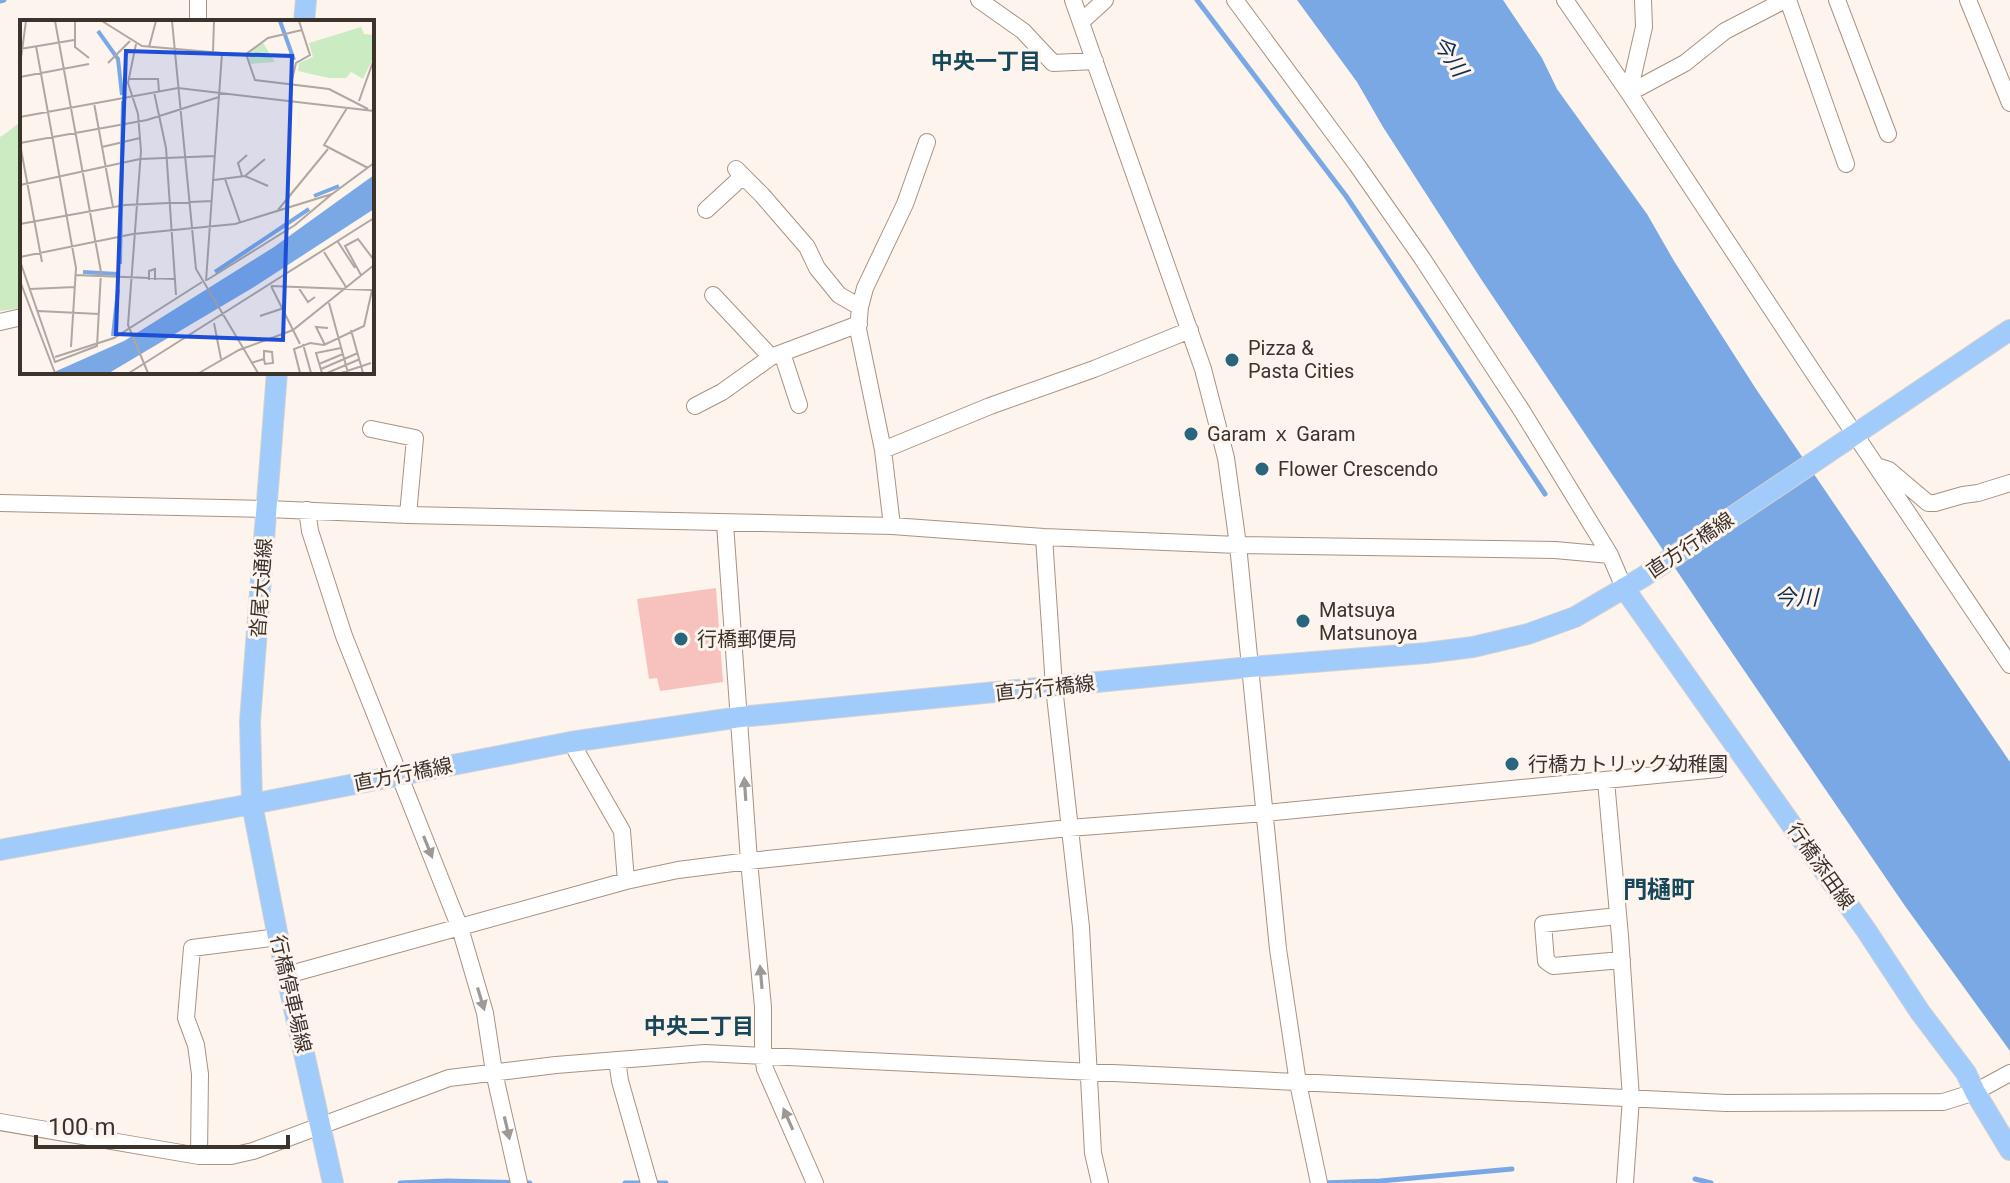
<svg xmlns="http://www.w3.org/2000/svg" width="2010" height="1183" font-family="Roboto,'Noto Sans JP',sans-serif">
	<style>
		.green { fill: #cbebc3 }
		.water { fill: #7aa8e4 }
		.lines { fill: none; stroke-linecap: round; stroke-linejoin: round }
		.stream { stroke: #7aa8e4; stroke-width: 5 }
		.building { fill: #f7c2be }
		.minor-casing { stroke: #a79282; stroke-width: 18 }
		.major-casing { stroke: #d4d2d1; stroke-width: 22 }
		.minor { stroke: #fff; stroke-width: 16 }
		.major { stroke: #a1cbfb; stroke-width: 20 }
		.oneway { fill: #9e9996 }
		.poi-dot { fill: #29667d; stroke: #fdf4ed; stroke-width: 3 }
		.labels { text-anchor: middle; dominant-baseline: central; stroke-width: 6; stroke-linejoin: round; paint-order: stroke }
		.poi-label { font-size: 20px; fill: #3c332c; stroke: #fdf4ed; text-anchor: start }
		.street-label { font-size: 20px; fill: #3c332c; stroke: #fdf4ed }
		.water-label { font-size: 22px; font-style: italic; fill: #0d2d53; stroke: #fdf4ed }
		.neighbourhood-label { font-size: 22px; font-weight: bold; fill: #16475a; stroke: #fdf4ed }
		.quarter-label { font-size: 24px; font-weight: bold; fill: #16475a; stroke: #fdf4ed }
		.inset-river { fill: none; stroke: #7aa8e4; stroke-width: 4 }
		.inset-road { fill: none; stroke: #b0a7a0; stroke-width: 2 }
		.view { fill: #1d4ed8; fill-opacity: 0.15; stroke: #1d4ed8; stroke-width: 4 }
		.inset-edge { fill: none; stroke: #3c332c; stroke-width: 4 }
	</style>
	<rect width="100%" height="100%" fill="#fdf4ed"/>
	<path class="green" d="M22 121V308L0 311V137C9 132 14 126 22 121Z"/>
	<path class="water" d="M1297 0H1503L1542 58 1557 89 1647 214 1674 261 1756 389 2010 762V1051L1905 906 1722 638 1481 279 1383 127 1357 82Z"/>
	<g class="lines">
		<path class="stream" d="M1197 0 1346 196 1545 494
			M0 1 4 0
			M1695 1179 1711 1183
			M400 1183 447 1181 530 1183
			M625 1183H666
			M1321 1183 1380 1181 1512 1169"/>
	</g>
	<path class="building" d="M716 588 723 682 660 691 657 678 649 679 637 599Z"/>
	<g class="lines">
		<g class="minor-casing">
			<path id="minor" d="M979 0 1023 31 1053 63 1095 61
				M1073 0 1203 369 1226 458 1238 545 1278 949 1298 1083 1319 1183
				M1235 0 1357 165 1422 258 1522 411 1610 555 1624 588
				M1565 0 1629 93 1819 381 2010 665
				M1788 0 1846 164
				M1837 0 1888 134
				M1968 0 2010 103
				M198 22V0
				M1081 22 1105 0
				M1629 93 1685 63 1725 31 1785 0
				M1629 93 1644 27 1643 0
				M736 169 762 195 807 247 817 268 839 295 860 307
				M706 210 743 176
				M713 295 771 357 859 324
				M0 322 22 317
				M782 353 799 405
				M695 406 722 392 771 357
				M371 429 415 438 408 515
				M883 450 990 406 1094 369 1190 330
				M1880 467 1889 470 1928 503H1935L1963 495 1978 493 2010 483
				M0 503 267 509 408 515 892 526 1044 537 1238 545 1555 550 1610 555
				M307 510 310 531 344 636 460 928 485 1013 494 1072 519 1183
				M725 524 749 861 763 1007V1055L765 1069 815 1183
				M892 526 883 450 858 329 860 307 865 288 905 204 927 142
				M1044 537 1054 687 1081 927 1093 1153 1100 1183
				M571 742 622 831 626 881
				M1606 781 1620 936 1631 1098 1625 1183
				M1618 916 1543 924 1546 961 1553 966 1622 960
				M287 975 626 881 678 870 749 861 1069 828 1265 813 1718 769
				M617 1060 620 1081 649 1183
				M0 1122 199 1156H231L253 1151 449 1078 556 1065 705 1053 1726 1103 1943 1102 1975 1092 2010 1073
				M199 1156 200 1074 196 1045 186 1018 192 948 278 937"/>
		</g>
		<g class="major-casing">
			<path id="major" d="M304 22 306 0
				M277 372 250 721 252 804 278 937 333 1183
				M1624 588 1866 930 1920 1012 1966 1073 1975 1092 2010 1150
				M0 850 252 804 571 742 740 717 1250 667 1426 653 1473 647 1528 634 1575 617 1643 577 2010 330"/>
		</g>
		<use href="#minor" class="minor"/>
		<use href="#major" class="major"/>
	</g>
	<defs><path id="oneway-solid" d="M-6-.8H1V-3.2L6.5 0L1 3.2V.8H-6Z" transform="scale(2)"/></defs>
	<g class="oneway">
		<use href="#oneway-solid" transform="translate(745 789) rotate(-94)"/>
		<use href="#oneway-solid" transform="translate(428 847) rotate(68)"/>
		<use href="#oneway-solid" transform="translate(761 977) rotate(-95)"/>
		<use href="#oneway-solid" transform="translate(481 999) rotate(73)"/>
		<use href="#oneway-solid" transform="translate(788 1119) rotate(-114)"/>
		<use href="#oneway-solid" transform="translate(507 1128) rotate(77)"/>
	</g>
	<g class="poi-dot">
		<circle cx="1232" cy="360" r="8"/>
		<circle cx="1191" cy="434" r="8"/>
		<circle cx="1262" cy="469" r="8"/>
		<circle cx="1303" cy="621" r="8"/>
		<circle cx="681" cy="639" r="8"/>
		<circle cx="1512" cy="764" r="8"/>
	</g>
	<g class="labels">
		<g class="poi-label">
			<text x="1248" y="348">Pizza &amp;<tspan x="1248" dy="23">Pasta Cities</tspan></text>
			<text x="1207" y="434">Garam ｘ Garam</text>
			<text x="1278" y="469">Flower Crescendo</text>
			<text x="1319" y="610">Matsuya<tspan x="1319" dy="23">Matsunoya</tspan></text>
			<text x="697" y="639">行橋郵便局</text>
			<text x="1528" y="764">行橋カトリック幼稚園</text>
		</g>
		<g class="street-label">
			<text transform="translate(1690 545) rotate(-34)">直方行橋線</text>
			<text transform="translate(261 588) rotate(-86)">沓尾大通線</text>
			<text transform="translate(1045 688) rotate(-6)">直方行橋線</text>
			<text transform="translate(403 774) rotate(-11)">直方行橋線</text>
			<text transform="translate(1821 866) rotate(55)">行橋添田線</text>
			<text transform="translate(291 994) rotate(77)">行橋停車場線</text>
		</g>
		<g class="water-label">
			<text transform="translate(1450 56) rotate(57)">今川</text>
			<text x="1796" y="597">今川</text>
		</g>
		<g class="neighbourhood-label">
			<text x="986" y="61">中央一丁目</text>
			<text x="699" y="1026">中央二丁目</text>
		</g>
		<g class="quarter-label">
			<text x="1659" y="890">門樋町</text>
		</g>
	</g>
	<g transform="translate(20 20)">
		<rect width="354" height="354" fill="#fdf4ed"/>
		<path d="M341 7 344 14 354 15V36L343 59 331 52 326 58H309L278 51 279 43 293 37 289 23ZM243 23 255 42 229 44 228 32Z" fill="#cbebc3"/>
		<path d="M354 155V189L234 267 89 353H32L104 321 254 227Z" fill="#7aa8e4"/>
		<path class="inset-river" d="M260 1 274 40M78 11 98 39 102 75M294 176 319 166M100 244 103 81M63 252 98 254M195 252 289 189M93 316 98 269"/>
		<path class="inset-road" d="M55 1V27L69 38M82 1 122 26 202 33 226 34 248 18 282 10M152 1 176 249 238 353M116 24 108 63 118 94 121 131 108 305 128 353M16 26 56 248 51 327M129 27 136 1M0 29 54 20M193 32 194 1M226 34 235 60 309 69 348 89M88 43 110 21M0 45 6 1M0 57 69 44M109 59H138L139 71M271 64 276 43 290 35 279 1M134 72 146 128 156 275M339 81 354 39M74 83 93 187M327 88 304 125 348 148M0 97 158 68 354 91M0 123 127 100 199 77M0 124 22 242M82 127 120 118M222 156 218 143 227 135M225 156 245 139M205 159 220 202M194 160 225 156 248 166M0 165 120 139 195 136M258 190 308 129M0 204 105 185 192 181M318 222 335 248M304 232 326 267M0 237 113 214 215 204 312 174 354 143M0 241 35 342 77 326 81 252 35 1M55 255 154 259M341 255 325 226 338 219 354 240M129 260V251L135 249V260M187 260 275 205 312 174M0 261 35 353M186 261 202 33M251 266 352 270M251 266 280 324M278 267 288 282 295 277M10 269 55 267M309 283 328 353M18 291 79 294M240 296 264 288M194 303 201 339M331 310 343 353M283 324 291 353M305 325 296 307 308 308M35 337 94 318 182 262M231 343 244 339V331L252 332 253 343 245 344 244 339M299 344 323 334M301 349 338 333M109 353 354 198M179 353 219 330 273 310 354 245M280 353 274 329 290 323 304 325 344 306 352 270M302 353 296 333 321 328M307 353 340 339M321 353 351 343"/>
		<path class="view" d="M106 31 272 36 263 320 96 314Z"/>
		<rect width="354" height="354" class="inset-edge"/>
	</g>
	<path d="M36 1135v12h252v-12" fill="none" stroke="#3c332c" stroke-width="4"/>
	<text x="48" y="1135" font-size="24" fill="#3c332c" stroke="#fdf4ed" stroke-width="6" paint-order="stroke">100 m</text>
</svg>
